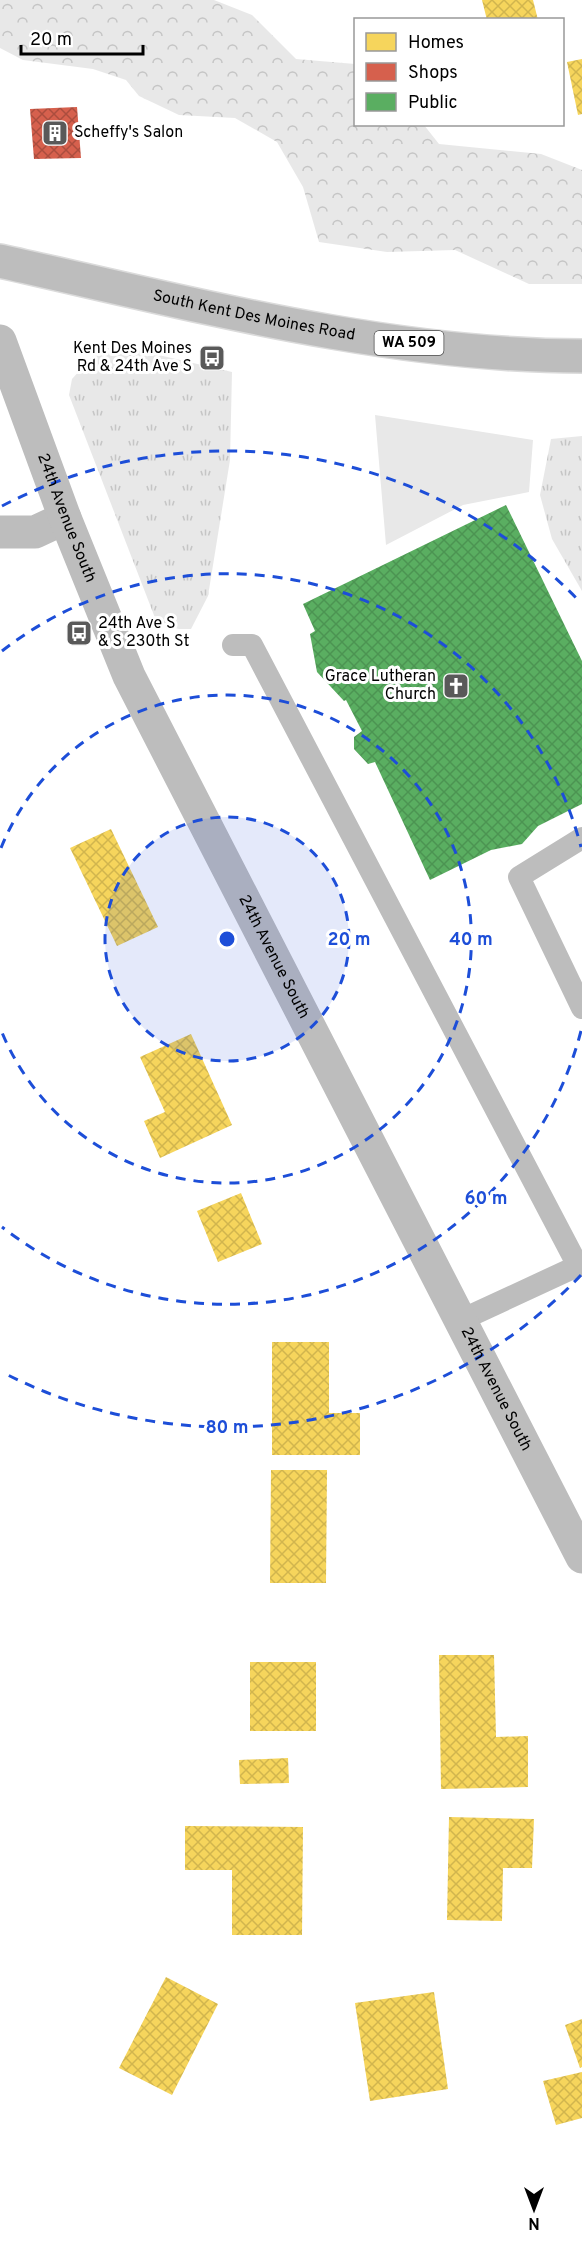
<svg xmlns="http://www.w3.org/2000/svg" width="582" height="2257" font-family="Overpass,sans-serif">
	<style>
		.grass { fill: url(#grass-tufts) }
		.forest { fill: url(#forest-crowns) }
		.park { fill: #e8e8e8 }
		.homes { fill: url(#homes-cross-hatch) }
		.shops { fill: url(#shops-cross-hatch) }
		.public { fill: url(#public-cross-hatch) }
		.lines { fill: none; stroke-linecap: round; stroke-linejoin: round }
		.primary-casing { stroke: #dbdbdb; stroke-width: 36 }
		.service { stroke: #bdbdbd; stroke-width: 22 }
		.minor { stroke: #bdbdbd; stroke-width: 33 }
		.tertiary { stroke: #bdbdbd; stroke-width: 33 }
		.primary { stroke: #bdbdbd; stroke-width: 33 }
		.ring { fill: none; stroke: #1d4ed8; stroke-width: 3; stroke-dasharray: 10 8 }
		.labels { text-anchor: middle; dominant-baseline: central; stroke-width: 6; stroke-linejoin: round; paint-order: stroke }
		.shield { fill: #fff; stroke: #4c4c4c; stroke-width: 1.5 }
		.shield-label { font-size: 15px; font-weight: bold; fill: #000 }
		.poi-label { font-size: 16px; fill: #000; stroke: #fff; text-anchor: start }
		.street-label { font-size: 16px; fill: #000; stroke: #fff }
		.centre { fill: #1d4ed8; stroke: #fff; stroke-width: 3 }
		.ring-label { font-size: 18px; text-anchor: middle; font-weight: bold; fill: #1d4ed8; stroke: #fff; stroke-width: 6; stroke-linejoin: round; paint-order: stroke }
	</style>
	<defs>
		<pattern id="grass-tufts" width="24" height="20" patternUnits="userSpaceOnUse" patternTransform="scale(1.5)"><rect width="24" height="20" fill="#e8e8e8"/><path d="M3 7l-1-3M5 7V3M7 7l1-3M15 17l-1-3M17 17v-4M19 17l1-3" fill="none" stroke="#c5c5c5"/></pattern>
		<pattern id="forest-crowns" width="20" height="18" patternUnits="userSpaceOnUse" patternTransform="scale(1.5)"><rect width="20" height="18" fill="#e8e8e8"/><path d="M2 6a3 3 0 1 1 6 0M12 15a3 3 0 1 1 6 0" fill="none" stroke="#c5c5c5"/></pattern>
		<pattern id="homes-cross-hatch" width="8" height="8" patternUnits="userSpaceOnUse" patternTransform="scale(1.5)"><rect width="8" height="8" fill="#f6d55c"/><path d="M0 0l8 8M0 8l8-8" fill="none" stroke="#d1b54e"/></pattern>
		<pattern id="shops-cross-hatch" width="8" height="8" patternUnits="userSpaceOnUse" patternTransform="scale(1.5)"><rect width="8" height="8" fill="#d6604d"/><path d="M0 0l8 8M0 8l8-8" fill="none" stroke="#ab4d3e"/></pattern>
		<pattern id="public-cross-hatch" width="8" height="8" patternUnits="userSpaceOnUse" patternTransform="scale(1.5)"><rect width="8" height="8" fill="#5aae61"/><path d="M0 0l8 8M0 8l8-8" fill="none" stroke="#4c9452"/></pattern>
	</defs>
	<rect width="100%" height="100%" fill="#fff"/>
	<path class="grass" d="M124 347 232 372 230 460 208 596 191 629H179L157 623 69 395 72 379 99 349Z
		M582 436V591L552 539 540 495 551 439Z"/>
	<path class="forest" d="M0 0H214L252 15 296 59 355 64 356 124 424 125 439 144 541 154 582 170V284H529L455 250 387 252 319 242 303 187 277 142 235 118 179 115 139 96 126 80 93 69 23 60 0 48Z"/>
	<path class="park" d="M375 415 533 440 529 492 463 505 386 545Z"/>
	<path class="homes" d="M482 0H533L538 20H487Z
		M582 59V114L578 115 567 62Z
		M111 829 158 927 117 946 70 848Z
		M191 1034 232 1125 160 1158 144 1121 165 1112 140 1057Z
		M241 1193 262 1244 218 1262 197 1211Z
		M272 1342H329V1413H360V1455H272Z
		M271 1470H327L326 1583H270Z
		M439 1655H494L496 1737 528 1736V1787L441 1789Z
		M250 1662H316V1731H250Z
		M288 1758 289 1783 240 1784 239 1760Z
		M449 1817 534 1819 532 1868H503L502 1921 447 1920Z
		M185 1826 303 1827 302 1935H232V1870H185Z
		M166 1977 218 2004 172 2095 119 2068Z
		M434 1992 448 2089 370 2101 355 2003Z
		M582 2019V2067L580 2068 565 2025Z
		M582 2072V2118L556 2125 543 2081Z"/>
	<path class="shops" d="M77 107 81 158 34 159 30 109Z"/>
	<path class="public" d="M506 505 582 661V804L538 826 522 844 491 850 430 880 375 762 368 764 354 749V737L362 731 346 700 344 701 317 672 310 634 315 631 303 604Z"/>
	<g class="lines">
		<g class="primary-casing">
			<g id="primary">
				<path id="s2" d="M0 261C189 303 388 356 582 356"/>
			</g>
		</g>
		<path class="service" d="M233 645H252L578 1266
			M582 838 519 877 582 1008
			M461 1320 582 1264"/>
		<path class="minor" d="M0 532H35L65 518"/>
		<path class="tertiary" id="s1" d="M0 341 65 518 129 676 582 1557"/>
		<use href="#primary" class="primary"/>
	</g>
	<circle cx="227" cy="939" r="122" fill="#1d4ed8" fill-opacity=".12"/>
	<g class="ring">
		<circle cx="227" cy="939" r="122"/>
		<path d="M1 848A244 244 0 1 1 1 1030"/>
		<path d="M581 1031A366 366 0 0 1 2 1227M2 651A366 366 0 0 1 581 847"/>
		<path d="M581 1275A488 488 0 0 1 2 1372M2 506A488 488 0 0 1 581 603"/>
	</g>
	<defs>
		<g id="building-square" transform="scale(1.35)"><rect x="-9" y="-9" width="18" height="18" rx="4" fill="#595959" stroke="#fff"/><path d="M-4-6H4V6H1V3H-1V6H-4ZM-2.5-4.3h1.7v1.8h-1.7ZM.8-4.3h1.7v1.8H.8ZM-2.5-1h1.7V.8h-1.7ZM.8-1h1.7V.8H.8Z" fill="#fff"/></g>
		<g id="bus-square" transform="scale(1.35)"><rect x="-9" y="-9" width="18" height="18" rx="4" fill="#595959" stroke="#fff"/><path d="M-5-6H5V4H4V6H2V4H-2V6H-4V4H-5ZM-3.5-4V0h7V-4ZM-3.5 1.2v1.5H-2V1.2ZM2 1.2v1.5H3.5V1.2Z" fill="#fff"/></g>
		<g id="church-square" transform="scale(1.35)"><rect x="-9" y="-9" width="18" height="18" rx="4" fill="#595959" stroke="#fff"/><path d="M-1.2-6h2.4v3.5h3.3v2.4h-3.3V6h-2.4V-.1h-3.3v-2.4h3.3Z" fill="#fff"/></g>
	</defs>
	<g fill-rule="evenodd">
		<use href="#building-square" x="55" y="133"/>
		<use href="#bus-square" x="212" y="358"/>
		<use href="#bus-square" x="79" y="633"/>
		<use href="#church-square" x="456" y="686"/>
	</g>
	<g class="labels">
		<rect class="shield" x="374.5" y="331" width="69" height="24" rx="4.5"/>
		<g class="shield-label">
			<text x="409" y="343">WA 509</text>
		</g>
		<g class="poi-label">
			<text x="74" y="133">Scheffy's Salon</text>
			<text x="192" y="349" text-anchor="end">Kent Des Moines<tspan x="192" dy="18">Rd &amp; 24th Ave S</tspan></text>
			<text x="98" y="624">24th Ave S<tspan x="98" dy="18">&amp; S 230th St</tspan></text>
			<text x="436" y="677" text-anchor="end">Grace Lutheran<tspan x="436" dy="18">Church</tspan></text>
		</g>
		<g class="street-label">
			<text stroke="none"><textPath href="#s2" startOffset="260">South Kent Des Moines Road</textPath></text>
			<text stroke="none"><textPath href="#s1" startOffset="189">24th Avenue South</textPath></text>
			<text stroke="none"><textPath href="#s1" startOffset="675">24th Avenue South</textPath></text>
			<text stroke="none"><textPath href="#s1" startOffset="1161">24th Avenue South</textPath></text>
		</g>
	</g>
	<circle cx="227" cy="939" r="9" class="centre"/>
	<g class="ring-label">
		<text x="349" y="945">20 m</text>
		<text x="471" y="945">40 m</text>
		<text x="486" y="1204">60 m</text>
		<text x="227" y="1433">80 m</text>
	</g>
	<rect x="354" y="18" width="210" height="108" fill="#ffffff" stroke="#999999" stroke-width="1.5"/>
	<rect x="366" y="33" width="30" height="18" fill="#f6d55c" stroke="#999999" stroke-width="1.5"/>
	<text x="408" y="48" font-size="18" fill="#000000">Homes</text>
	<rect x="366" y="63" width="30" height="18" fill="#d6604d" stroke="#999999" stroke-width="1.5"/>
	<text x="408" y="78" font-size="18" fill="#000000">Shops</text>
	<rect x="366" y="93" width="30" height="18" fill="#5aae61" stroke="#999999" stroke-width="1.5"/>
	<text x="408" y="108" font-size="18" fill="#000000">Public</text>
	<g transform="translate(534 2209) rotate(180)" stroke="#ffffff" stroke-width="4.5" paint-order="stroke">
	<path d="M0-4.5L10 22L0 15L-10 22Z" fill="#000000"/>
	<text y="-9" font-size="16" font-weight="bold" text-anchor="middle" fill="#000000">N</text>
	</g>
	<path d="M21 45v9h122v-9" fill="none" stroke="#000000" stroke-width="3"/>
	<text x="30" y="45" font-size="18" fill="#000000" stroke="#ffffff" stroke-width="4.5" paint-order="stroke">20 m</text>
</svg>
